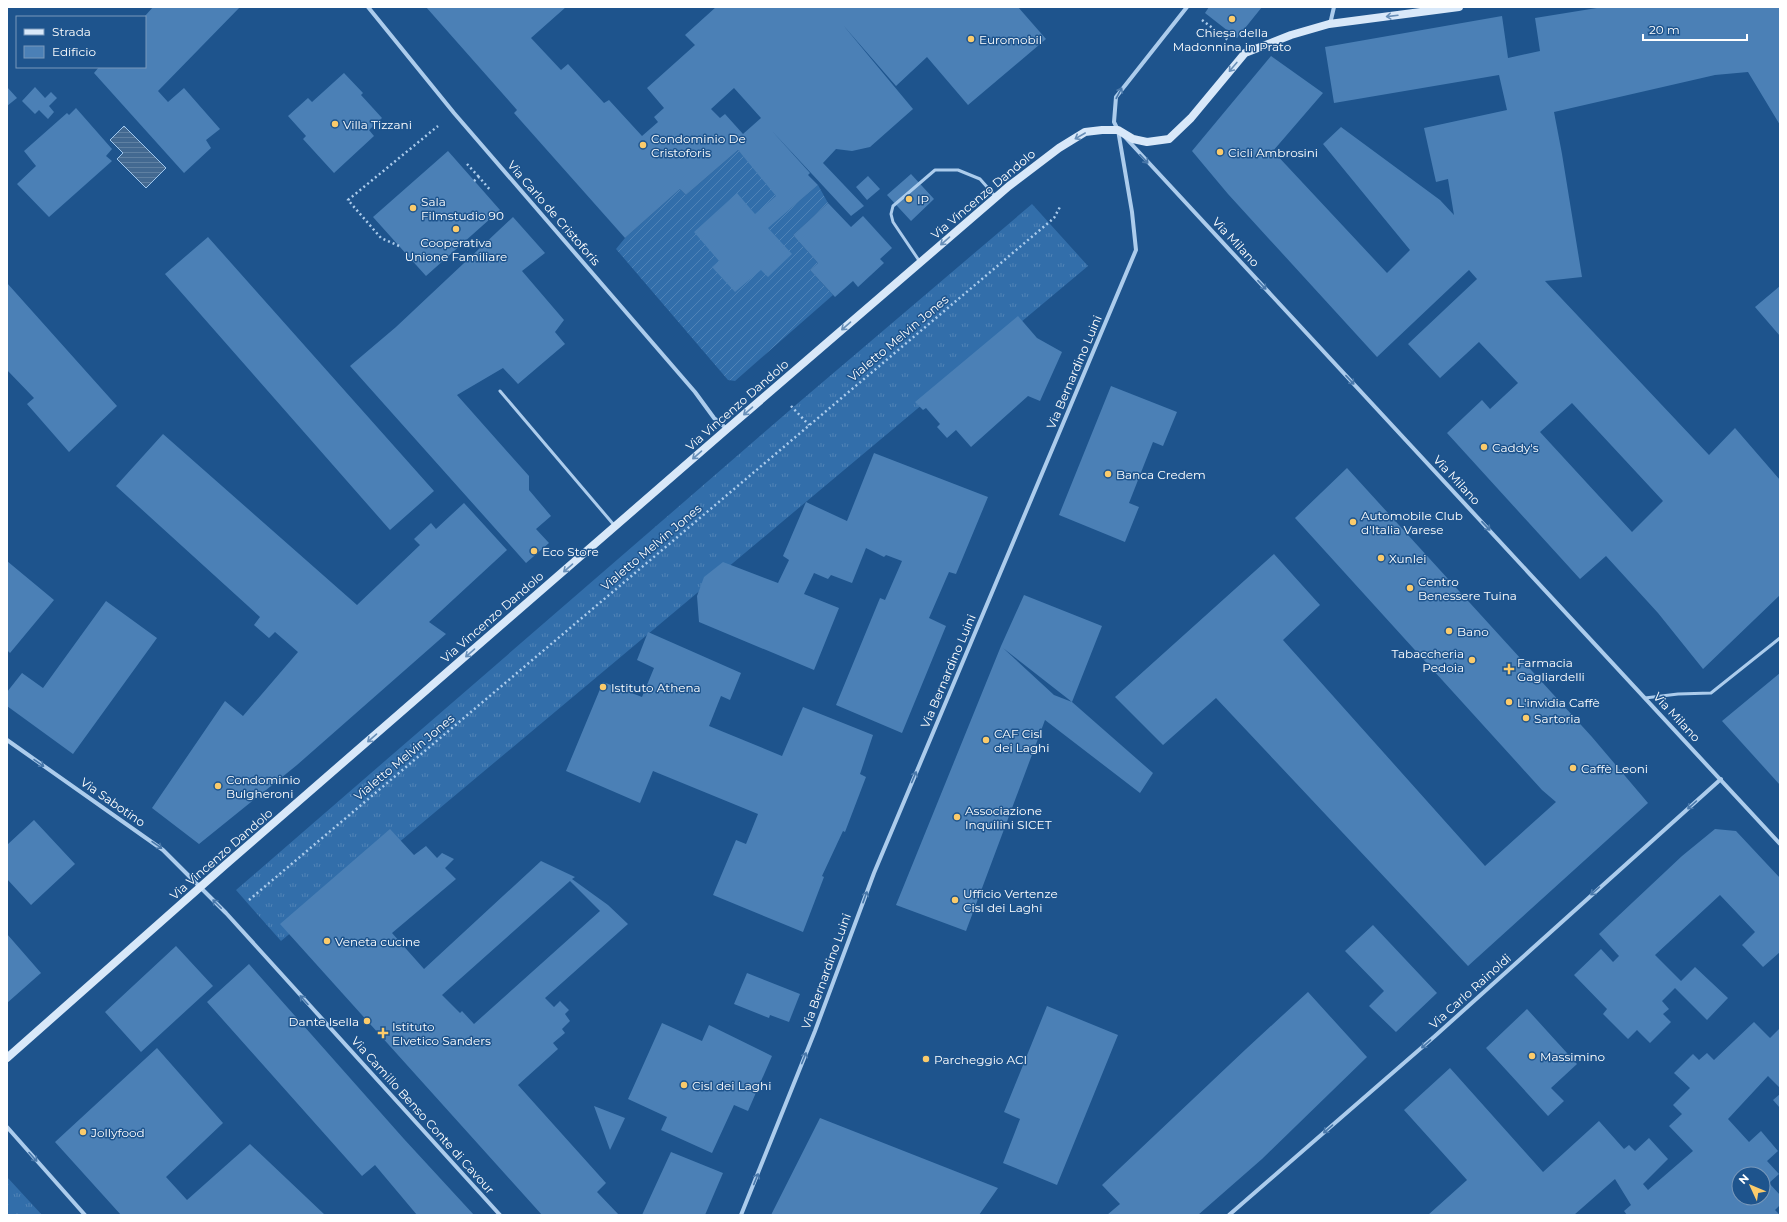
<svg xmlns="http://www.w3.org/2000/svg" width="1787" height="1222" font-family="Montserrat,sans-serif">
	<style>
		.grass { fill: url(#grass-tufts) }
		.garden { fill: url(#garden-furrows) }
		.water { fill: url(#water-rules); stroke: #9fc7ee }
		.building { fill: #4b80b6; fill-rule: evenodd }
		.lines { fill: none; stroke-linecap: round; stroke-linejoin: round }
		.path { stroke: #acccec; stroke-width: 2.5; stroke-dasharray: 2 3; stroke-linecap: butt }
		.lane { stroke: #acccec; stroke-width: 3 }
		.street { stroke: #acccec; stroke-width: 4 }
		.secondary { stroke: #d8e8f9; stroke-width: 8 }
		.oneway { stroke: #688fb8 }
		.oneway2 { stroke: #4978aa }
		.poi-dot { fill: #fbcb6b; stroke: #1e548d; stroke-width: 1.5 }
		.labels { text-anchor: middle; dominant-baseline: central; stroke-width: 3; stroke-linejoin: round; paint-order: stroke }
		.poi-label { font-size: 12px; fill: #fff; stroke: #1e548d; text-anchor: start }
		.street-label { font-size: 12px; fill: #fff; stroke: #1e548d }
	</style>
	<defs>
		<pattern id="grass-tufts" width="24" height="20" patternUnits="userSpaceOnUse"><rect width="24" height="20" fill="#326eaa"/><path d="M3 7l-1-3M5 7V3M7 7l1-3M15 17l-1-3M17 17v-4M19 17l1-3" fill="none" stroke="#5184b7"/></pattern>
		<pattern id="garden-furrows" width="10" height="10" patternUnits="userSpaceOnUse"><rect width="10" height="10" fill="#326eaa"/><path d="M-1 1l2-2M0 10L10 0M9 11l2-2" fill="none" stroke="#5184b7"/></pattern>
		<pattern id="water-rules" width="6" height="5" patternUnits="userSpaceOnUse"><rect width="6" height="5" fill="#436991"/><path d="M0 2.5h6" fill="none" stroke="#5f80a2"/></pattern>
	</defs>
	<rect width="100%" height="100%" fill="#1e548d"/>
	<path class="grass" d="M1032 204 1088 266 281 941 236 890 797 404Z
		M7 1177 42 1215H7Z"/>
	<path class="garden" d="M738 150 790 209 818 185 828 203 793 235 818 263 810 270 833 295 735 381 728 380 616 249 625 238 680 189 686 195Z"/>
	<path class="water" d="M124 126 166 168 146 188 117 159 123 153 110 140Z"/>
	<path class="building" d="M153 7H240L158 91 168 102 184 88 220 129 206 140 211 148 184 173 94 73 99 67H145V16Z
		M426 7H566L531 38 561 70 568 64 604 103 609 100 642 136 658 122 654 117 664 108 647 88 695 45 685 35 716 7H1018L1046 39 968 105 927 57 896 86 843 25 913 109 870 147 852 151 836 149 823 163 864 206 851 216 772 131 810 173 808 175 818 185 768 228 792 254 768 277 761 270 735 292 712 267 719 261 694 232 737 193 755 214 776 196 738 150 686 195 680 189 625 238 514 113 517 110ZM734 88 761 118 743 134 725 114 720 118 711 109Z
		M1209 7H1262L1237 38 1205 13Z
		M1603 7H1780V125L1748 72 1715 75 1554 112 1562 154 1582 277 1545 281 1709 455 1735 428 1780 480V595L1703 669 1658 613 1606 556 1580 579 1447 433 1482 400 1490 409 1518 383 1479 342 1440 378 1408 344 1477 279 1469 270 1377 357 1228 194 1192 151 1271 56 1323 93 1273 151 1387 273 1410 250 1323 144 1341 127 1440 200 1454 215 1448 179 1436 182 1424 128 1507 110 1499 75 1334 103 1325 47 1502 16 1508 58 1540 51 1535 18ZM1572 403 1663 501 1632 532 1540 432Z
		M344 73 363 93 361 95 382 118 369 130 374 136 334 173 303 139 306 136 288 116 308 98 312 102Z
		M7 87 17 98 7 106Z
		M35 87 45 98 51 92 57 98 49 106 54 112 48 119 39 110 35 114 22 101Z
		M76 108 112 149 106 156 112 161 49 217 17 184 36 166 24 151 67 113 69 115Z
		M448 151 500 210 426 276 373 217Z
		M911 174 934 199 911 221 887 195Z
		M868 176 880 189 867 200 856 187Z
		M828 203 851 227 863 216 892 248 880 259 884 263 858 287 853 281 835 297 810 270 818 263 793 235Z
		M513 217 545 253 522 271 564 320 555 332 565 344 518 384 503 368 457 395 529 476V490L551 516 536 529 549 543 526 563 350 366 396 327Z
		M208 237 434 491 390 530 165 274Z
		M7 283 117 406 69 452 27 404 34 398 7 370Z
		M1780 286V336L1755 307Z
		M1018 316 1037 338 1062 352 1040 401 1028 396 971 447 956 430 947 438 937 427 940 424 926 408 923 410 915 402Z
		M1111 386 1177 412 1163 446 1153 442 1129 503 1139 507 1125 542 1059 515Z
		M163 434 357 605 420 545 414 539 431 523 436 529 464 503 507 550 429 622 446 634 297 765 199 844 152 808 225 701 243 716 298 652 275 632 269 638 254 625 260 617 116 486Z
		M874 453 988 497 956 574 949 572 929 618 946 626 902 733 836 705 880 598 885 600 902 561 886 555 884 557 866 548 852 583 831 575 828 579 814 573 804 594 839 608 814 670 699 622 697 596 704 577 723 562 778 583 789 560 783 556 806 502 847 521Z
		M1347 468 1592 737 1648 803 1468 966 1216 698 1163 745 1115 697 1274 554 1320 605 1283 640 1485 866 1556 802 1542 790 1295 518Z
		M7 561 54 600 10 653 7 650Z
		M1024 595 1102 626 1072 702 1003 648 1054 695 1072 702 1153 773 1140 793 1045 720 966 931 896 905 1001 646Z
		M106 601 157 638 73 754 7 706V692L22 673 43 688Z
		M648 632 741 673 730 700 721 696 709 726 782 756 803 707 873 735 860 774 866 777 845 832 843 831 822 876 824 877 803 932 713 895 736 840 746 844 758 814 653 771 640 803 566 771 603 682 642 697 654 668 637 660Z
		M1780 673V785L1722 721Z
		M34 820 75 864 31 905 7 879V845Z
		M390 829 414 855 426 846 437 858 442 853 454 859 445 868 456 879 392 933 424 969 541 861 575 877 572 879 608 905 628 924 545 998 554 1007 560 1001 569 1010 565 1014 570 1021 562 1029 565 1033 553 1043 558 1049 518 1085 606 1183 597 1192 619 1215H542L280 924ZM570 881 600 911 474 1024 462 1011 460 1013 442 995Z
		M1715 829 1736 831 1780 878V952L1763 967 1742 945 1755 932 1720 895 1655 955 1681 981 1695 967 1728 998 1707 1020 1675 988 1662 1001 1669 1009 1663 1014 1671 1022 1650 1043 1637 1030 1628 1039 1603 1014 1607 1009 1574 975 1601 949 1613 962 1619 956 1599 934 1682 856Z
		M1373 925 1437 993 1396 1032 1369 1006 1384 991 1345 951Z
		M7 934 41 973 7 1003Z
		M176 946 213 986 141 1052 105 1012Z
		M249 964 404 1139 474 1215H417L375 1165 362 1176 207 1002Z
		M747 973 800 994 789 1022 770 1015 769 1018 734 1004Z
		M1308 992 1367 1057 1262 1159 1198 1215H1107L1120 1204 1102 1185 1246 1049Z
		M1047 1006 1118 1035 1057 1185 1003 1163 1020 1119 1004 1112Z
		M1527 1009 1577 1064 1551 1088 1564 1101 1548 1116 1486 1048Z
		M1754 1022 1770 1038 1780 1028V1088L1768 1076 1728 1119 1749 1142 1761 1131 1778 1151 1767 1161 1779 1174 1769 1183 1780 1195V1205L1775 1210 1780 1215H1627L1624 1211 1631 1205 1615 1179 1574 1215H1428L1467 1180 1404 1110 1450 1068 1543 1172 1599 1121 1624 1149 1629 1145 1635 1151 1649 1138 1668 1159 1643 1184 1648 1190 1693 1151 1669 1126 1682 1114 1673 1105 1690 1088 1674 1073 1693 1054 1699 1060 1707 1053 1714 1060ZM1739 1174H1763V1198H1739Z
		M662 1023 702 1041 709 1025 772 1056 748 1111 734 1105 712 1153 661 1130 667 1117 628 1099Z
		M157 1048 223 1123 166 1177 187 1200 250 1144 325 1215H121L55 1142Z
		M1780 1094V1108L1773 1100Z
		M594 1106 625 1118 610 1150Z
		M820 1118 998 1188 979 1215H771Z
		M671 1152 723 1173 705 1215H642Z"/>
	<g class="lines">
		<path class="path" d="M1202 20 1228 40
			M467 164 479 177
			M474 181 479 177 491 191
			M399 246 381 238 348 200 438 126
			M791 406 809 425
			M249 900 1054 218 1061 205"/>
		<path class="lane" d="M920 262 893 222 891 214 893 206 935 170H958L980 179 995 196
			M500 391 614 525
			M1645 698 1678 694 1711 693 1780 638"/>
		<path class="street" d="M368 7 454 113 695 392 714 418 727 429
			M1330 24 1334 7
			M1124 136 1780 844
			M7 740 163 850 226 913 500 1215
			M7 1127 85 1215
			M741 1215 815 1031 874 873 1136 250 1132 212 1118 130 1114 122 1116 97 1187 7
			M1229 1215 1435 1036 1721 779"/>
		<path class="secondary" d="M7 1058 224 866 727 429 1009 186 1059 148 1085 132 1102 130H1118L1133 139 1147 142 1169 139 1191 118 1245 53 1291 35 1329 24 1459 7"/>
	</g>
	<defs><path id="oneway-shaft" d="M-6 0H5M1.5-3L5.5 0L1.5 3" fill="none" stroke-width="1.6" stroke-linecap="round" stroke-linejoin="round"/></defs>
	<g class="oneway">
		<use href="#oneway-shaft" transform="translate(1392 16) rotate(173)"/>
		<use href="#oneway-shaft" transform="translate(1233 67) rotate(130)"/>
		<use href="#oneway-shaft" transform="translate(1080 136) rotate(150)"/>
		<use href="#oneway-shaft" transform="translate(945 241) rotate(139)"/>
		<use href="#oneway-shaft" transform="translate(846 326) rotate(139)"/>
		<use href="#oneway-shaft" transform="translate(748 411) rotate(139)"/>
		<use href="#oneway-shaft" transform="translate(697 455) rotate(139)"/>
		<use href="#oneway-shaft" transform="translate(568 568) rotate(139)"/>
		<use href="#oneway-shaft" transform="translate(470 653) rotate(139)"/>
		<use href="#oneway-shaft" transform="translate(372 738) rotate(139)"/>
	</g>
	<g class="oneway2">
		<use href="#oneway-shaft" transform="translate(1119 93) rotate(-62)"/>
		<use href="#oneway-shaft" transform="translate(1144 159) rotate(47)"/>
		<use href="#oneway-shaft" transform="translate(1262 285) rotate(47)"/>
		<use href="#oneway-shaft" transform="translate(1350 380) rotate(47)"/>
		<use href="#oneway-shaft" transform="translate(1486 526) rotate(47)"/>
		<use href="#oneway-shaft" transform="translate(39 763) rotate(35)"/>
		<use href="#oneway-shaft" transform="translate(914 777) rotate(-67)"/>
		<use href="#oneway-shaft" transform="translate(1692 805) rotate(138)"/>
		<use href="#oneway-shaft" transform="translate(157 845) rotate(35)"/>
		<use href="#oneway-shaft" transform="translate(1595 891) rotate(138)"/>
		<use href="#oneway-shaft" transform="translate(865 897) rotate(-70)"/>
		<use href="#oneway-shaft" transform="translate(217 904) rotate(-135)"/>
		<use href="#oneway-shaft" transform="translate(304 1000) rotate(-132)"/>
		<use href="#oneway-shaft" transform="translate(1426 1044) rotate(139)"/>
		<use href="#oneway-shaft" transform="translate(804 1058) rotate(-68)"/>
		<use href="#oneway-shaft" transform="translate(1328 1129) rotate(139)"/>
		<use href="#oneway-shaft" transform="translate(33 1157) rotate(48)"/>
		<use href="#oneway-shaft" transform="translate(756 1179) rotate(-68)"/>
	</g>
	<g class="poi-dot">
		<circle cx="1232" cy="19" r="4"/>
		<circle cx="971" cy="39" r="4"/>
		<circle cx="335" cy="124" r="4"/>
		<circle cx="643" cy="145" r="4"/>
		<circle cx="1220" cy="152" r="4"/>
		<circle cx="909" cy="199" r="4"/>
		<circle cx="413" cy="208" r="4"/>
		<circle cx="456" cy="229" r="4"/>
		<circle cx="1484" cy="447" r="4"/>
		<circle cx="1108" cy="474" r="4"/>
		<circle cx="1353" cy="522" r="4"/>
		<circle cx="534" cy="551" r="4"/>
		<circle cx="1381" cy="558" r="4"/>
		<circle cx="1410" cy="588" r="4"/>
		<circle cx="1449" cy="631" r="4"/>
		<circle cx="1472" cy="660" r="4"/>
		<path d="M1507 663h4v4h4v4h-4v4h-4v-4h-4v-4h4z"/>
		<circle cx="603" cy="687" r="4"/>
		<circle cx="1509" cy="702" r="4"/>
		<circle cx="1526" cy="718" r="4"/>
		<circle cx="986" cy="740" r="4"/>
		<circle cx="1573" cy="768" r="4"/>
		<circle cx="218" cy="786" r="4"/>
		<circle cx="957" cy="817" r="4"/>
		<circle cx="955" cy="900" r="4"/>
		<circle cx="327" cy="941" r="4"/>
		<circle cx="367" cy="1021" r="4"/>
		<path d="M381 1027h4v4h4v4h-4v4h-4v-4h-4v-4h4z"/>
		<circle cx="1532" cy="1056" r="4"/>
		<circle cx="926" cy="1059" r="4"/>
		<circle cx="684" cy="1085" r="4"/>
		<circle cx="83" cy="1132" r="4"/>
	</g>
	<g class="labels">
		<g class="poi-label">
			<text x="1232" y="32" text-anchor="middle">Chiesa della<tspan x="1232" dy="14">Madonnina in Prato</tspan></text>
			<text x="979" y="39">Euromobil</text>
			<text x="343" y="124">Villa Tizzani</text>
			<text x="651" y="138">Condominio De<tspan x="651" dy="14">Cristoforis</tspan></text>
			<text x="1228" y="152">Cicli Ambrosini</text>
			<text x="917" y="199">IP</text>
			<text x="421" y="201">Sala<tspan x="421" dy="14">Filmstudio 90</tspan></text>
			<text x="456" y="242" text-anchor="middle">Cooperativa<tspan x="456" dy="14">Unione Familiare</tspan></text>
			<text x="1492" y="447">Caddy's</text>
			<text x="1116" y="474">Banca Credem</text>
			<text x="1361" y="515">Automobile Club<tspan x="1361" dy="14">d'Italia Varese</tspan></text>
			<text x="542" y="551">Eco Store</text>
			<text x="1389" y="558">Xunlei</text>
			<text x="1418" y="581">Centro<tspan x="1418" dy="14">Benessere Tuina</tspan></text>
			<text x="1457" y="631">Bano</text>
			<text x="1464" y="653" text-anchor="end">Tabaccheria<tspan x="1464" dy="14">Pedoia</tspan></text>
			<text x="1517" y="662">Farmacia<tspan x="1517" dy="14">Gagliardelli</tspan></text>
			<text x="611" y="687">Istituto Athena</text>
			<text x="1517" y="702">L'invidia Caffè</text>
			<text x="1534" y="718">Sartoria</text>
			<text x="994" y="733">CAF Cisl<tspan x="994" dy="14">dei Laghi</tspan></text>
			<text x="1581" y="768">Caffè Leoni</text>
			<text x="226" y="779">Condominio<tspan x="226" dy="14">Bulgheroni</tspan></text>
			<text x="965" y="810">Associazione<tspan x="965" dy="14">Inquilini SICET</tspan></text>
			<text x="963" y="893">Ufficio Vertenze<tspan x="963" dy="14">Cisl dei Laghi</tspan></text>
			<text x="335" y="941">Veneta cucine</text>
			<text x="359" y="1021" text-anchor="end">Dante Isella</text>
			<text x="392" y="1026">Istituto<tspan x="392" dy="14">Elvetico Sanders</tspan></text>
			<text x="1540" y="1056">Massimino</text>
			<text x="934" y="1059">Parcheggio ACI</text>
			<text x="692" y="1085">Cisl dei Laghi</text>
			<text x="91" y="1132">Jollyfood</text>
		</g>
		<g class="street-label">
			<text transform="translate(983 194) rotate(-40)">Via Vincenzo Dandolo</text>
			<text transform="translate(554 213) rotate(49)">Via Carlo de Cristoforis</text>
			<text transform="translate(1236 242) rotate(47)">Via Milano</text>
			<text transform="translate(898 338) rotate(-40)">Vialetto Melvin Jones</text>
			<text transform="translate(1074 372) rotate(-67)">Via Bernardino Luini</text>
			<text transform="translate(737 405) rotate(-41)">Via Vincenzo Dandolo</text>
			<text transform="translate(1457 480) rotate(47)">Via Milano</text>
			<text transform="translate(651 547) rotate(-40)">Vialetto Melvin Jones</text>
			<text transform="translate(492 617) rotate(-41)">Via Vincenzo Dandolo</text>
			<text transform="translate(948 671) rotate(-67)">Via Bernardino Luini</text>
			<text transform="translate(1677 717) rotate(47)">Via Milano</text>
			<text transform="translate(404 757) rotate(-40)">Vialetto Melvin Jones</text>
			<text transform="translate(113 802) rotate(35)">Via Sabotino</text>
			<text transform="translate(221 854) rotate(-41)">Via Vincenzo Dandolo</text>
			<text transform="translate(826 971) rotate(-70)">Via Bernardino Luini</text>
			<text transform="translate(1470 991) rotate(-42)">Via Carlo Rainoldi</text>
			<text transform="translate(423 1115) rotate(48)">Via Camillo Benso Conte di Cavour</text>
		</g>
	</g>
	<rect width="1787" height="1222" fill="none" stroke="#ffffff" stroke-width="16"/>
	<rect x="16" y="16" width="130" height="52" fill="#1e548d" stroke="#7898bb"/>
	<rect x="24" y="29" width="20" height="6" fill="#d8e8f9" stroke="#7898bb"/>
	<text x="52" y="36" font-size="12" fill="#ffffff">Strada</text>
	<rect x="24" y="46" width="20" height="12" fill="#4b80b6" stroke="#7898bb"/>
	<text x="52" y="56" font-size="12" fill="#ffffff">Edificio</text>
	<g transform="translate(1751 1186) rotate(314)"><circle r="19" fill="#1e548d" stroke="#7898bb"/>
	<path d="M0-3L7 15L0 10L-7 15Z" fill="#fbcb6b"/>
	<text y="-6" font-size="11" font-weight="bold" text-anchor="middle" fill="#ffffff">N</text>
	</g>
	<path d="M1643 34v6h104v-6" fill="none" stroke="#ffffff" stroke-width="2"/>
	<text x="1649" y="34" font-size="12" fill="#ffffff" stroke="#1e548d" stroke-width="3" paint-order="stroke">20 m</text>
</svg>
